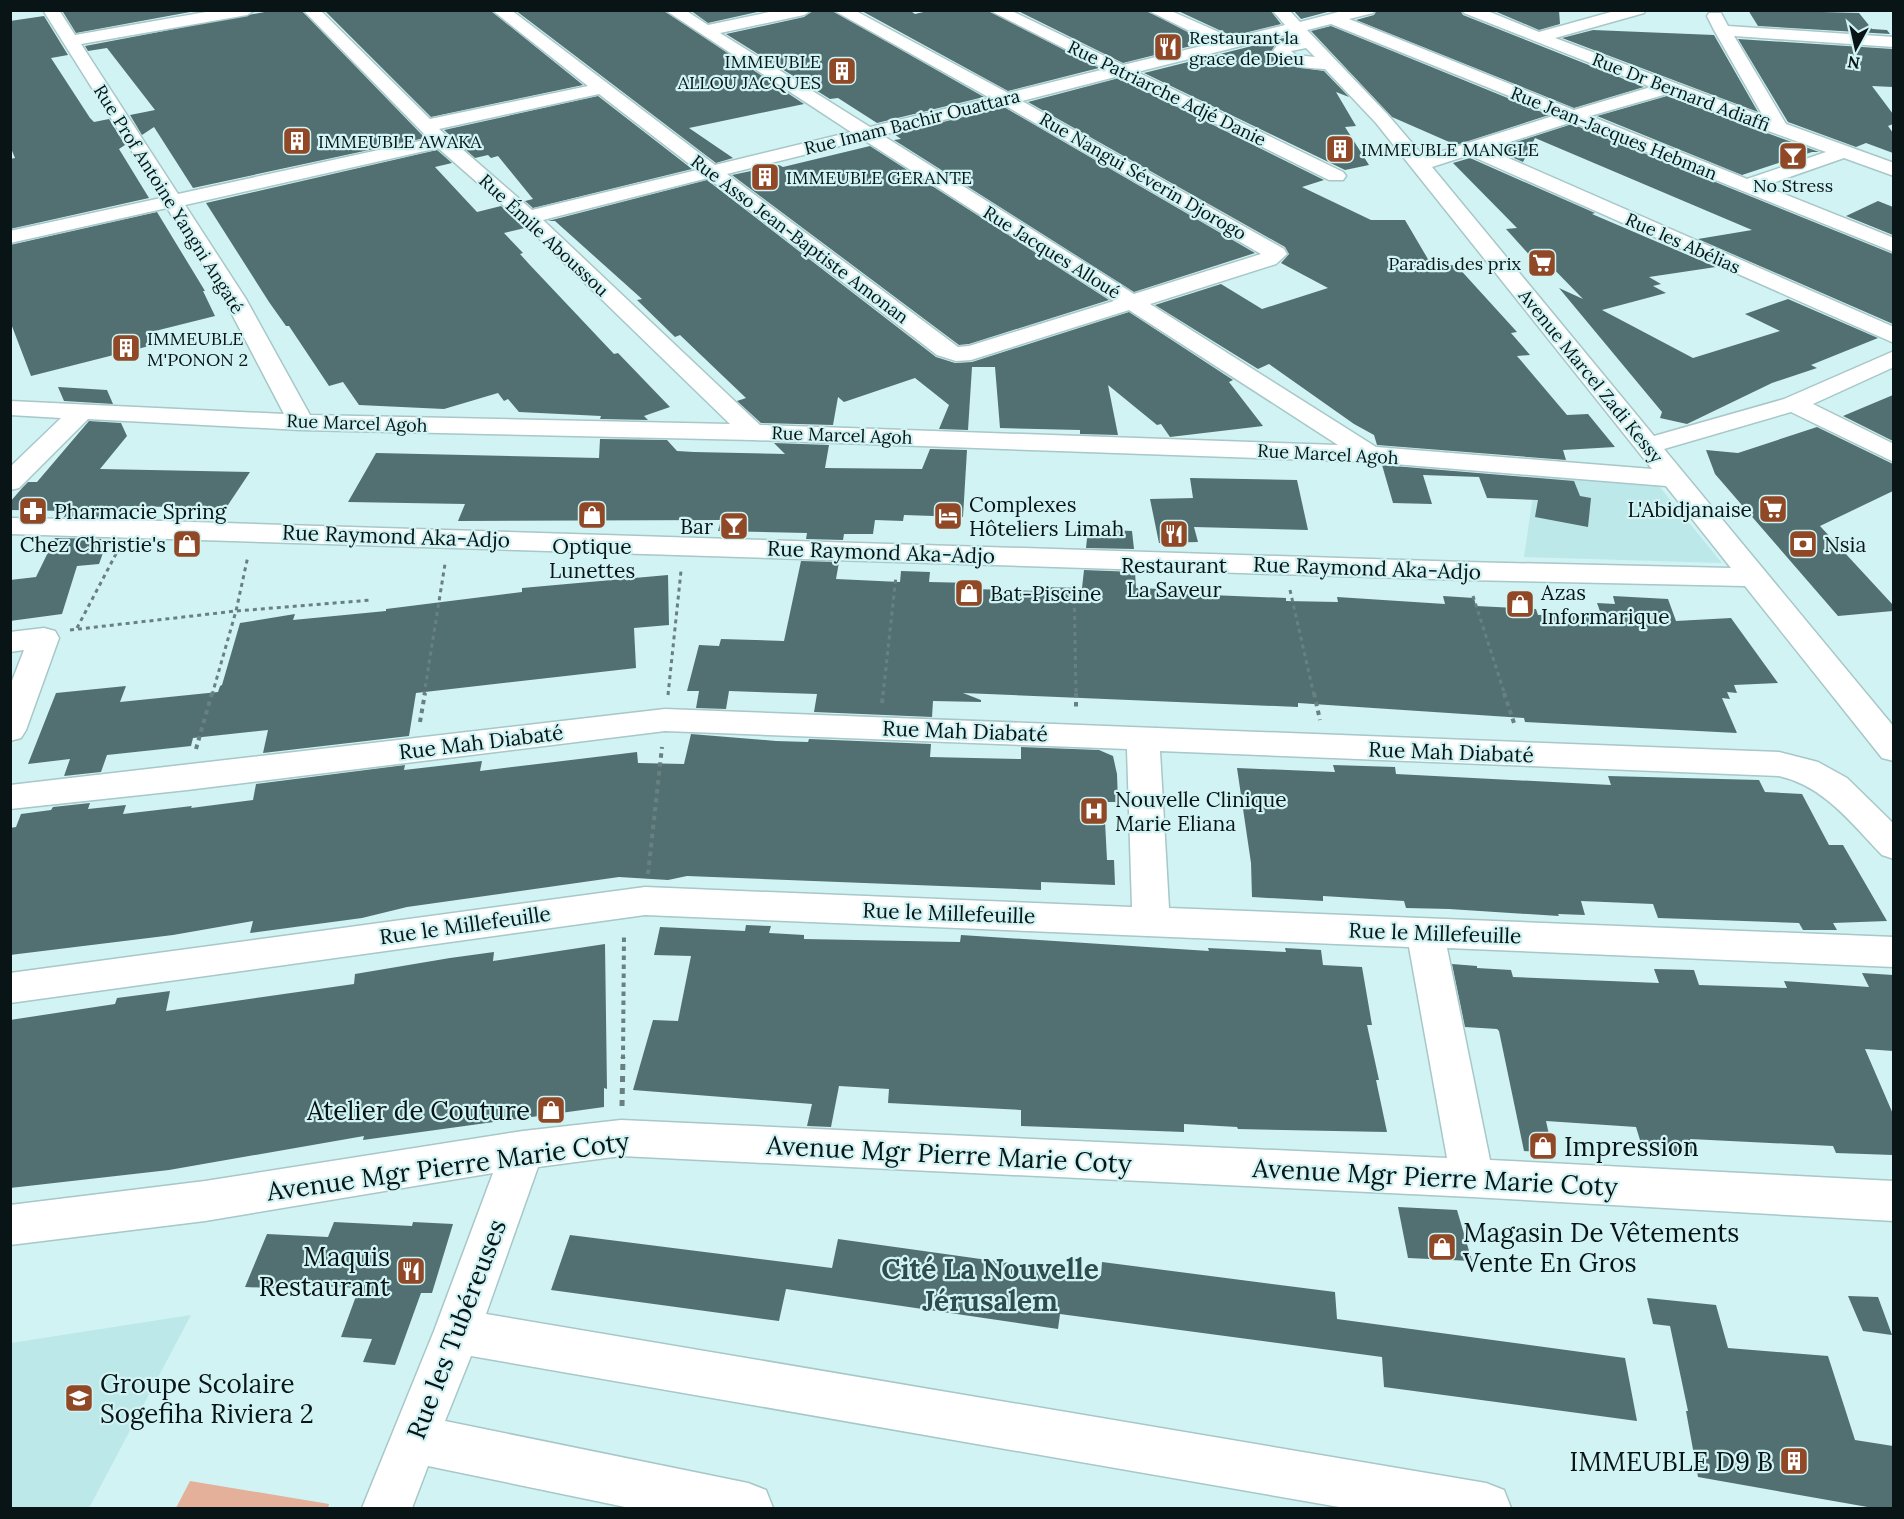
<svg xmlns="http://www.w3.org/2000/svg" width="1904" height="1519" font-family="Lora,serif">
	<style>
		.built { fill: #bce8ea }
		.green { fill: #e4b099 }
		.building { fill: #527072 }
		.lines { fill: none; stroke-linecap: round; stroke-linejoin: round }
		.minor-casing { stroke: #a7c7c9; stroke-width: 3 }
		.path-far2 { stroke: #698081; stroke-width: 3; stroke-dasharray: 4 4; stroke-linecap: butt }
		.path-far1 { stroke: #698081; stroke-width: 4; stroke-dasharray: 4.5 4.5; stroke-linecap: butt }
		.path { stroke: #698081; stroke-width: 5; stroke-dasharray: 6 6; stroke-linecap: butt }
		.minor { fill: #fff; fill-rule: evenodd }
		.labels { text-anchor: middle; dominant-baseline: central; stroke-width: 4.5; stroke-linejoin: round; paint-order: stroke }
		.far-poi-label { font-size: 18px; fill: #081415; stroke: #d1f3f4; text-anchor: start }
		.far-street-label { font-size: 18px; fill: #081415; stroke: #d1f3f4 }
		.poi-label { font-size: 21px; fill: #081415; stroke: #d1f3f4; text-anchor: start }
		.street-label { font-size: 21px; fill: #081415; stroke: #d1f3f4 }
		.near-poi-label { font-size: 26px; fill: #081415; stroke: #d1f3f4; text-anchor: end }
		.near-street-label { font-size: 26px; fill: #081415; stroke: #d1f3f4 }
		.near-quarter-label { font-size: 28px; font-weight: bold; fill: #2e4b4d; stroke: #d1f3f4 }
	</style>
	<rect width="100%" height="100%" fill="#d1f3f4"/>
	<path class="built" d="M1536 475 1659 486 1722 563 1524 557Z
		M191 1315 89 1508H11V1343Z"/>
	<path class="green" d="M190 1481 329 1504 328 1508H176Z"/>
	<path class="building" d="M75 10H201L76 33 63 12Z
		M275 10H301L425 138 193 188 154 127 142 135 130 115 155 110 107 48 88 51 85 46Z
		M324 10H490L583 85 431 117Z
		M515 10H663L804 104 689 128 733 158 716 163Z
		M690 10H766L708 23Z
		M814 10H831L984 97 877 123 838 98 830 99 726 34 804 17Z
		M860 10H909L915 14 932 10H987L1099 68 1008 91Z
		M1016 10H1145L1207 42 1123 63Z
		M1176 10H1270L1281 24 1232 36Z
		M1293 10H1335L1301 19Z
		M1377 10H1460L1463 15 1644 87 1574 108 1356 20 1374 15Z
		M1492 10H1559L1560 24 1539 30Z
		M1748 10 1859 13 1872 29 1887 30 1890 34 1758 26Z
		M44 16 68 55 51 58 90 118 94 122 109 119 125 145 119 149 149 198 10 229V159L15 158 10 146V21Z
		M1331 26 1549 115 1456 145 1392 117 1311 31Z
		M1593 30 1714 35 1758 112 1562 38Z
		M1292 36 1295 39 1276 43 1271 52 1289 66 1324 71 1349 97 1336 92 1356 126 1345 127 1369 165 1345 170 1144 73Z
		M1738 39 1893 49V87L1872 86 1893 114V124L1888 126 1893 133V153L1866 143 1856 147 1788 122Z
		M1119 78 1324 180 1302 187 1371 220H1405L1432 266 1456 265 1517 332 1511 333 1530 355 1517 356 1567 415 1588 414 1615 447 1563 450 1566 460 1377 445 1374 435 1354 424 1269 364 1258 369 1155 305 1221 284 1262 309 1328 288 1281 263 1289 254 1285 247 1028 102Z
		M598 96 692 169 533 208 525 201 533 199 498 156 491 158 488 155 475 158 444 130Z
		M1667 96 1819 152H1812L1742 175 1597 116Z
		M1004 107 1255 253 1134 292 894 140 901 139 894 134Z
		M1572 124 1893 254V324L1698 239 1752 230 1535 138 1523 162 1494 149Z
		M870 146 1109 300 969 344 959 345 732 175 779 165 783 167Z
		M437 150 452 163 435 167 477 212 501 206 525 228 504 233 523 253 520 254 529 264 614 354 618 353 670 407 644 416 648 420 600 419 601 416 519 412 508 399 504 401 498 393 444 409 359 405 343 382 329 386 289 326H286L269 302 206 203Z
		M1470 158 1595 213 1592 214 1716 267 1649 277 1661 284 1653 286 1666 293 1602 310 1693 358 1780 331 1745 314 1788 299 1878 338 1811 365 1817 368 1772 383 1687 424 1660 418 1662 412 1559 288 1583 299 1544 259 1534 260 1506 229 1517 228 1453 163Z
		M707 180 936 357 955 363 972 362 1129 312 1233 380 1229 382 1263 426 1170 437 1161 424 1157 425 1108 385 1118 435 1080 434V430L1000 428 995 367H972L968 430 939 429 949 405 915 378 844 402 838 397 833 425 761 423 737 401 746 398 680 335 675 337 637 300 642 299 555 221H548Z
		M1878 201 1893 207V235L1846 216Z
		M157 212 205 291H203L215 316 155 331 161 343 31 376 10 321V245Z
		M58 387 107 390 113 404 64 401Z
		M1893 395V441L1843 416Z
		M89 421 121 423 127 436 100 469 250 472 226 508 121 506 117 518 64 517 67 511 10 510V502L23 487 28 482H37Z
		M1817 427 1893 464V491L1820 526 1893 605V611L1838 616 1715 474 1706 450 1738 453Z
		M600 439 667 440 677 451 694 452 785 454 774 443 829 445 825 468 922 469 930 449 967 450 963 517 904 515 903 521 875 520 873 534H844L843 540 806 539 807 533 718 531 721 520 458 521 465 504 348 502 376 453 599 458Z
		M1382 465 1574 481 1580 496 1591 498 1588 527 1535 517 1538 500 1487 498 1479 477 1423 475 1432 504 1393 503Z
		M1190 478 1297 480 1308 530 1194 527 1198 542 1159 543 1150 499 1193 498Z
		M1088 529 1132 531 1134 549 1086 548Z
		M55 538 108 539 99 564 77 566 62 614 10 621V580L36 577Z
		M801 561 839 562 836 579 900 582 901 571 930 572 929 582 973 583 972 589 1039 591V587L1082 588 1084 570 1135 572 1136 588 1185 590V594L1286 598V601L1338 602 1337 597 1445 604 1443 596 1474 598 1476 606 1536 609 1538 615 1601 614 1597 603 1615 604 1613 596 1668 599 1676 621 1731 618 1778 683 1734 685 1737 693 1727 692 1730 699 1722 698 1737 733 1525 722 1524 718 1298 703V707L963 693 981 700V702L933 701 932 717 814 712 817 694 729 691 726 709 696 708 699 691H687L699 645 719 646 721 639 784 641Z
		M668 575 669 625 634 628 636 668 416 693 409 736 263 753 268 730 193 738 191 746 107 755 101 772 64 776 70 759 28 764 56 693 126 686 120 702 218 692 220 686 222 685 240 623 295 614 293 620 386 611V609L522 592V588Z
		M691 734 776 741 808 742 809 739 931 744 930 757 1021 759V747L1099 750 1113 756 1117 774 1118 802H1104L1107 860H1114L1115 885 1041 882V890L687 876 668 880 619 877 407 907 362 918 250 933 253 921 173 935 10 955V828L16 827 21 814 51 810 53 807 90 803 88 809 126 805 123 814 192 806 191 808 253 800 256 784 405 765 404 770 482 761 480 771 637 752 638 763 684 764Z
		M1333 765 1395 767 1396 774 1611 785 1608 776 1759 780 1765 792 1802 794 1829 845H1843L1887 921 1833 923 1837 930H1803L1799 923 1658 918 1653 904 1581 901 1585 915 1558 914 1559 916 1449 909 1406 908 1404 901 1323 896V901L1252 897 1251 863 1237 768 1335 772Z
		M746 925 771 926 769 933 804 935V939L960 942 961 935 1209 951 1208 948 1286 952 1285 948 1321 950 1323 965 1362 967 1372 1025H1367L1379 1080H1376L1387 1132 1238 1129 1237 1127 1184 1124V1132L1021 1126V1110L888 1103 889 1089 839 1086 831 1127 807 1126 812 1104 633 1090 653 1020 678 1021 691 956 654 955 660 927 745 931Z
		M605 944 607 1089 604 1088V1107L363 1140 364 1136 169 1170 10 1188V1020L115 1004 117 998 170 991 166 1011 354 984 355 974 450 958 494 952 493 961Z
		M1452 964 1477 966V968L1511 970 1513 977 1659 983 1654 969 1694 970 1699 985 1787 988 1784 981 1869 987 1862 973 1893 975V1051L1865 1049 1893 1114V1155L1836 1153 1833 1146 1690 1139 1696 1155 1644 1153 1636 1127 1546 1121 1553 1153 1524 1151 1499 1031 1497 1029 1465 1027Z
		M1398 1207 1457 1210 1472 1261 1408 1258Z
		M334 1222 412 1226 413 1222 453 1224 432 1293H421L395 1365 363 1362 372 1339 341 1337 359 1288 295 1285 294 1289 245 1287 267 1234 328 1237Z
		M570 1235 832 1268 838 1239 1101 1276 1102 1262 1335 1292 1337 1319 1625 1358 1637 1421 1384 1387 1382 1357 1060 1314 1058 1329 786 1289 779 1321 551 1290Z
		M1848 1296 1878 1297 1892 1335 1863 1331Z
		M1647 1298 1716 1305 1728 1348 1828 1356 1855 1440 1893 1446V1509H1879L1698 1477 1686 1411H1688L1670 1326 1653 1324Z"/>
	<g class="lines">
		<g class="minor-casing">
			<path id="minor" d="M43 10H59L75 35 217 10H255L247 15 81 44 178 194 429 139 303 10H320L430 119 588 86 492 10H511L715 165 851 132 665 10H685L708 25 779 10H812L804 15 720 33 870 127 990 98 833 10H854L1008 93 1105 69 989 10H1010L1123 65 1214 43 1147 10H1169L1232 38 1285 25 1272 10H1289L1300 22 1346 10H1375L1373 13 1349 19 1574 110 1651 87 1464 13 1462 10H1485L1539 32 1618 10H1646L1644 13 1555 38 1763 116 1714 30 1707 16 1709 13H1721L1728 26 1894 37V47L1734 36 1786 124 1894 163V176L1844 158 1764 186 1894 238V252L1572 122 1488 149 1894 327V343L1469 155 1432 167 1654 436 1784 399 1894 351V367L1813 404 1894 444V462L1791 412 1664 449 1894 727V761L1882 758 1745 586 1465 580 10 534V518L130 520 1465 562 1731 568 1666 486 1370 462 753 440 301 430 88 419 19 488 10 490V467L61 418 10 415V401L284 414 224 299 167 208 10 243V231L161 198ZM1331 24 1556 115 1424 157 1388 115 1307 30ZM1293 33 1299 40 1278 44 1273 51C1286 69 1305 67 1325 69L1376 123 1652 469 1376 447 1150 304 1276 264 1287 254 1284 249 1022 101 1119 76 1329 180H1343L1346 176 1343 172 1137 72ZM1306 48 1315 57 1296 55 1291 51ZM599 94 697 170 532 210 439 129ZM1667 94 1826 152 1747 179 1590 116ZM1004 105 1261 254 1134 294 882 135ZM864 140 1114 301 969 346 958 347 727 174ZM438 148 521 221 730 424 310 415 246 299 185 205ZM708 178 937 355 956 361 971 360 1129 310 1338 445 760 425 543 220Z
				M44 628 55 631 59 638 26 730 21 738 10 741V686L24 650 10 652V632Z
				M665 709 1779 752 1818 762 1847 778 1894 824V859L1882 855C1851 823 1824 786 1779 776L1160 751 1169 908 1894 937V967L1447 948 1490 1160 1894 1181V1221L1472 1197 621 1156 538 1167 486 1314 1486 1483 1504 1490 1511 1508H1345L471 1356 445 1421 748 1483 766 1490 773 1508H630L428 1466 412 1508H362L434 1331 493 1173 205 1221 10 1245V1205L205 1181 523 1131 621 1120 1447 1158 1409 947 645 915 10 1003V973L645 887 1132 907 1127 749 665 731 187 790 10 809V785Z"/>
		</g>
		<path class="path-far2" d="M1074 584 1076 695
			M1290 590 1314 695
			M1473 596 1505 695
			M77 628 117 552
			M70 630 236 611 372 600
			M212 695 236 611 248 556
			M424 695 445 564
			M668 695 681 571
			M883 695 896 576"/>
		<path class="path-far1" d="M1076 693V711
			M1314 693 1320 720
			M1504 693 1515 726
			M882 703 883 693
			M420 722 425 693
			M196 749 212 693
			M648 874 662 747
			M623 1059 624 934"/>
		<path class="path" d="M622 1106 623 1057"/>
		<use href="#minor" class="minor"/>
	</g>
	<defs>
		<g id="restaurant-square" transform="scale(1.5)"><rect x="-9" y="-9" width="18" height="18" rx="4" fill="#904826" stroke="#d1f3f4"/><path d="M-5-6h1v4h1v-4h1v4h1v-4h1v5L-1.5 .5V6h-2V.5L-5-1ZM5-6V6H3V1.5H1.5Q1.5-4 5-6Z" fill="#fff"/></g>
		<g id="building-square" transform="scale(1.5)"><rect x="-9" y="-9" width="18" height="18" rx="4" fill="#904826" stroke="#d1f3f4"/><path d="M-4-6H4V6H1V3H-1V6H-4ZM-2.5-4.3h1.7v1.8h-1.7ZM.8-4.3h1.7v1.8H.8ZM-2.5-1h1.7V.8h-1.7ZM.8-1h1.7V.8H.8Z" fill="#fff"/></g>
		<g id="bar-square" transform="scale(1.5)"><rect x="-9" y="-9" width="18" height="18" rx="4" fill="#904826" stroke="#d1f3f4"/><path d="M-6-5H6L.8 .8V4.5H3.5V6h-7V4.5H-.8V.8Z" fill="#fff"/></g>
		<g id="supermarket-square" transform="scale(1.5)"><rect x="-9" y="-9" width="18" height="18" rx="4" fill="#904826" stroke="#d1f3f4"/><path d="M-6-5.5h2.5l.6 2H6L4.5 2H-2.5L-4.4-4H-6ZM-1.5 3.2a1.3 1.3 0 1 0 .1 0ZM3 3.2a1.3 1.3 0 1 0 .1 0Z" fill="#fff"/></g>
		<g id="pharmacy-square" transform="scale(1.5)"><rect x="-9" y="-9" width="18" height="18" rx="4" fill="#904826" stroke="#d1f3f4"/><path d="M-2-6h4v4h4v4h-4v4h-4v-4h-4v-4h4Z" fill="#fff"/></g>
		<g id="shop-square" transform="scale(1.5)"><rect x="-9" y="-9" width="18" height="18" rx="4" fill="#904826" stroke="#d1f3f4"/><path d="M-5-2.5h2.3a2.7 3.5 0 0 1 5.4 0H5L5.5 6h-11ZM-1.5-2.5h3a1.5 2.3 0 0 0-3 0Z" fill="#fff"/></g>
		<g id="hotel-square" transform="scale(1.5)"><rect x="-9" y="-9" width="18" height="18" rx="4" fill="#904826" stroke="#d1f3f4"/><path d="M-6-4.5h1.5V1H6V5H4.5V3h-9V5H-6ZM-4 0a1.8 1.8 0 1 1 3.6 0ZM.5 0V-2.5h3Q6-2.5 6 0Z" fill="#fff"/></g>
		<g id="bank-square" transform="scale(1.5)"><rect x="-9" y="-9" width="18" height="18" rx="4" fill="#904826" stroke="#d1f3f4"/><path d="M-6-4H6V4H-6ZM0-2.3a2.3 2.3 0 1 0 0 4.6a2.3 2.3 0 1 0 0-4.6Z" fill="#fff"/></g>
		<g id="hospital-square" transform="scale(1.5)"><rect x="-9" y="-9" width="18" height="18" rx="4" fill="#904826" stroke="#d1f3f4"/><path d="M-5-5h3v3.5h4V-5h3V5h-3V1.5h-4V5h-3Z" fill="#fff"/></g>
		<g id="school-square" transform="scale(1.5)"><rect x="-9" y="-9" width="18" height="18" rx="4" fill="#904826" stroke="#d1f3f4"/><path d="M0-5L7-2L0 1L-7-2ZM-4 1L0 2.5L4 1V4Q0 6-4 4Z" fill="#fff"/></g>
	</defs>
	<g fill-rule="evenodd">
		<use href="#restaurant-square" x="1168" y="47"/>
		<use href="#building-square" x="842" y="71"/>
		<use href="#building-square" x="297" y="141"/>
		<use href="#building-square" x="1340" y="149"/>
		<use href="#bar-square" x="1793" y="156"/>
		<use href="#building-square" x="765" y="177"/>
		<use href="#supermarket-square" x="1542" y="263"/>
		<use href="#building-square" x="126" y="348"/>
		<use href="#supermarket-square" x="1773" y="509"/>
		<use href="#pharmacy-square" x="33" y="511"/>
		<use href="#shop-square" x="592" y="515"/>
		<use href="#hotel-square" x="948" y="516"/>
		<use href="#bar-square" x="734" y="526"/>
		<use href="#restaurant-square" x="1174" y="534"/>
		<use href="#shop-square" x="187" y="544"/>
		<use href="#bank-square" x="1803" y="544"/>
		<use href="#shop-square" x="969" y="593"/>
		<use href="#shop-square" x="1520" y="604"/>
		<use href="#hospital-square" x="1094" y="811"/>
		<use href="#shop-square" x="551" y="1110"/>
		<use href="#shop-square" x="1543" y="1146"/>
		<use href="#shop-square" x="1442" y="1247"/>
		<use href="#restaurant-square" x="411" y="1271"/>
		<use href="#school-square" x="79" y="1398"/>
		<use href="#building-square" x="1794" y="1461"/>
	</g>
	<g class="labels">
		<g class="far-poi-label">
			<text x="1189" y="37">Restaurant la<tspan x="1189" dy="21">grace de Dieu</tspan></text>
			<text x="821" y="61" text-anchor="end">IMMEUBLE<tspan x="821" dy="21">ALLOU JACQUES</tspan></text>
			<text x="318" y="141">IMMEUBLE AWAKA</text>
			<text x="1361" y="149">IMMEUBLE MANGLE</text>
			<text x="786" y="177">IMMEUBLE GERANTE</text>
			<text x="1793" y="185" text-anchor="middle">No Stress</text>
			<text x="1521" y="263" text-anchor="end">Paradis des prix</text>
			<text x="147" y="338">IMMEUBLE<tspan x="147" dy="21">M'PONON 2</tspan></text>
		</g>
		<g class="far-street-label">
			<text transform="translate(1681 92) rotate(21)">Rue Dr Bernard Adiaffi</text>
			<text transform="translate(1167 93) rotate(26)">Rue Patriarche Adjé Danie</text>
			<text transform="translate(912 122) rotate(-14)">Rue Imam Bachir Ouattara</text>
			<text transform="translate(1614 133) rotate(22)">Rue Jean-Jacques Hebman</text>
			<text transform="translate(1143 176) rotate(30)">Rue Nangui Séverin Djorogo</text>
			<text transform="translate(169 199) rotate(58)">Rue Prof Antoine Yangni Angaté</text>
			<text transform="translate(544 235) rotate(43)">Rue Émile Aboussou</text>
			<text transform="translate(800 239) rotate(37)">Rue Asso Jean-Baptiste Amonan</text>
			<text transform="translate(1683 243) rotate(24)">Rue les Abélias</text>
			<text transform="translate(1052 252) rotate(32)">Rue Jacques Alloué</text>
			<text transform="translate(1591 376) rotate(51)">Avenue Marcel Zadi Kessy</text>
			<text transform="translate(357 423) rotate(2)">Rue Marcel Agoh</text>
			<text transform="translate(842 435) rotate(2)">Rue Marcel Agoh</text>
			<text transform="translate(1328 454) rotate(3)">Rue Marcel Agoh</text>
		</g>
		<g class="poi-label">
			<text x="969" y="504">Complexes<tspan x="969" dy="24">Hôteliers Limah</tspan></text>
			<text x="1752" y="509" text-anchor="end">L'Abidjanaise</text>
			<text x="54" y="511">Pharmacie Spring</text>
			<text x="713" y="526" text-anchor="end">Bar</text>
			<text x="166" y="544" text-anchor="end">Chez Christie's</text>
			<text x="1824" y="544">Nsia</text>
			<text x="592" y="546" text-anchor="middle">Optique<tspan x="592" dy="24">Lunettes</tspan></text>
			<text x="1174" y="565" text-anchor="middle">Restaurant<tspan x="1174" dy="24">La Saveur</tspan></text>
			<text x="1541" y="592">Azas<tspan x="1541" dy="24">Informarique</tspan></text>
			<text x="990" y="593">Bat-Piscine</text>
			<text x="1115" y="799">Nouvelle Clinique<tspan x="1115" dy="24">Marie Eliana</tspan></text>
		</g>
		<g class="street-label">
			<text transform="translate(396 536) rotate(2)">Rue Raymond Aka-Adjo</text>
			<text transform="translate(881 552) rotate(2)">Rue Raymond Aka-Adjo</text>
			<text transform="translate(1367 568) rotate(2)">Rue Raymond Aka-Adjo</text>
			<text transform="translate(965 731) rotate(2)">Rue Mah Diabaté</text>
			<text transform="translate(481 742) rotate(-7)">Rue Mah Diabaté</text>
			<text transform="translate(1451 752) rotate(2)">Rue Mah Diabaté</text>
			<text transform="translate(949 913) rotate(2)">Rue le Millefeuille</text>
			<text transform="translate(465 925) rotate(-8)">Rue le Millefeuille</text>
			<text transform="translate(1435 933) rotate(2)">Rue le Millefeuille</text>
		</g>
		<g class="near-poi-label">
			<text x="530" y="1110">Atelier de Couture</text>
			<text x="1564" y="1146" text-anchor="start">Impression</text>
			<text x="1463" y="1232" text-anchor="start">Magasin De Vêtements<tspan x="1463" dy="30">Vente En Gros</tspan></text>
			<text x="390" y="1256">Maquis<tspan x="390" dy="30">Restaurant</tspan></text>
			<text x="100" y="1383" text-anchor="start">Groupe Scolaire<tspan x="100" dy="30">Sogefiha Riviera 2</tspan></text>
			<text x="1773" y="1461">IMMEUBLE D9 B</text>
		</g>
		<g class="near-street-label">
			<text transform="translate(949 1154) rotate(3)">Avenue Mgr Pierre Marie Coty</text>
			<text transform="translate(448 1166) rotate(-8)">Avenue Mgr Pierre Marie Coty</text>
			<text transform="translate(1435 1177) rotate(3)">Avenue Mgr Pierre Marie Coty</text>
			<text transform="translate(456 1329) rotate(-69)">Rue les Tubéreuses</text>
		</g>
		<g class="near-quarter-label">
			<text x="990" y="1269">Cité La Nouvelle<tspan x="990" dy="32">Jérusalem</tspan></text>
		</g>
	</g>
	<rect width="1904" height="1519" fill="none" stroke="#081415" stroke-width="24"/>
	<g transform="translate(1856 48) rotate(188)" stroke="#d1f3f4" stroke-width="4.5" paint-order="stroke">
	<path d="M0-4.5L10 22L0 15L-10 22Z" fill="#081415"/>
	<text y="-9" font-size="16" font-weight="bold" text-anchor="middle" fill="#081415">N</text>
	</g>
</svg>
